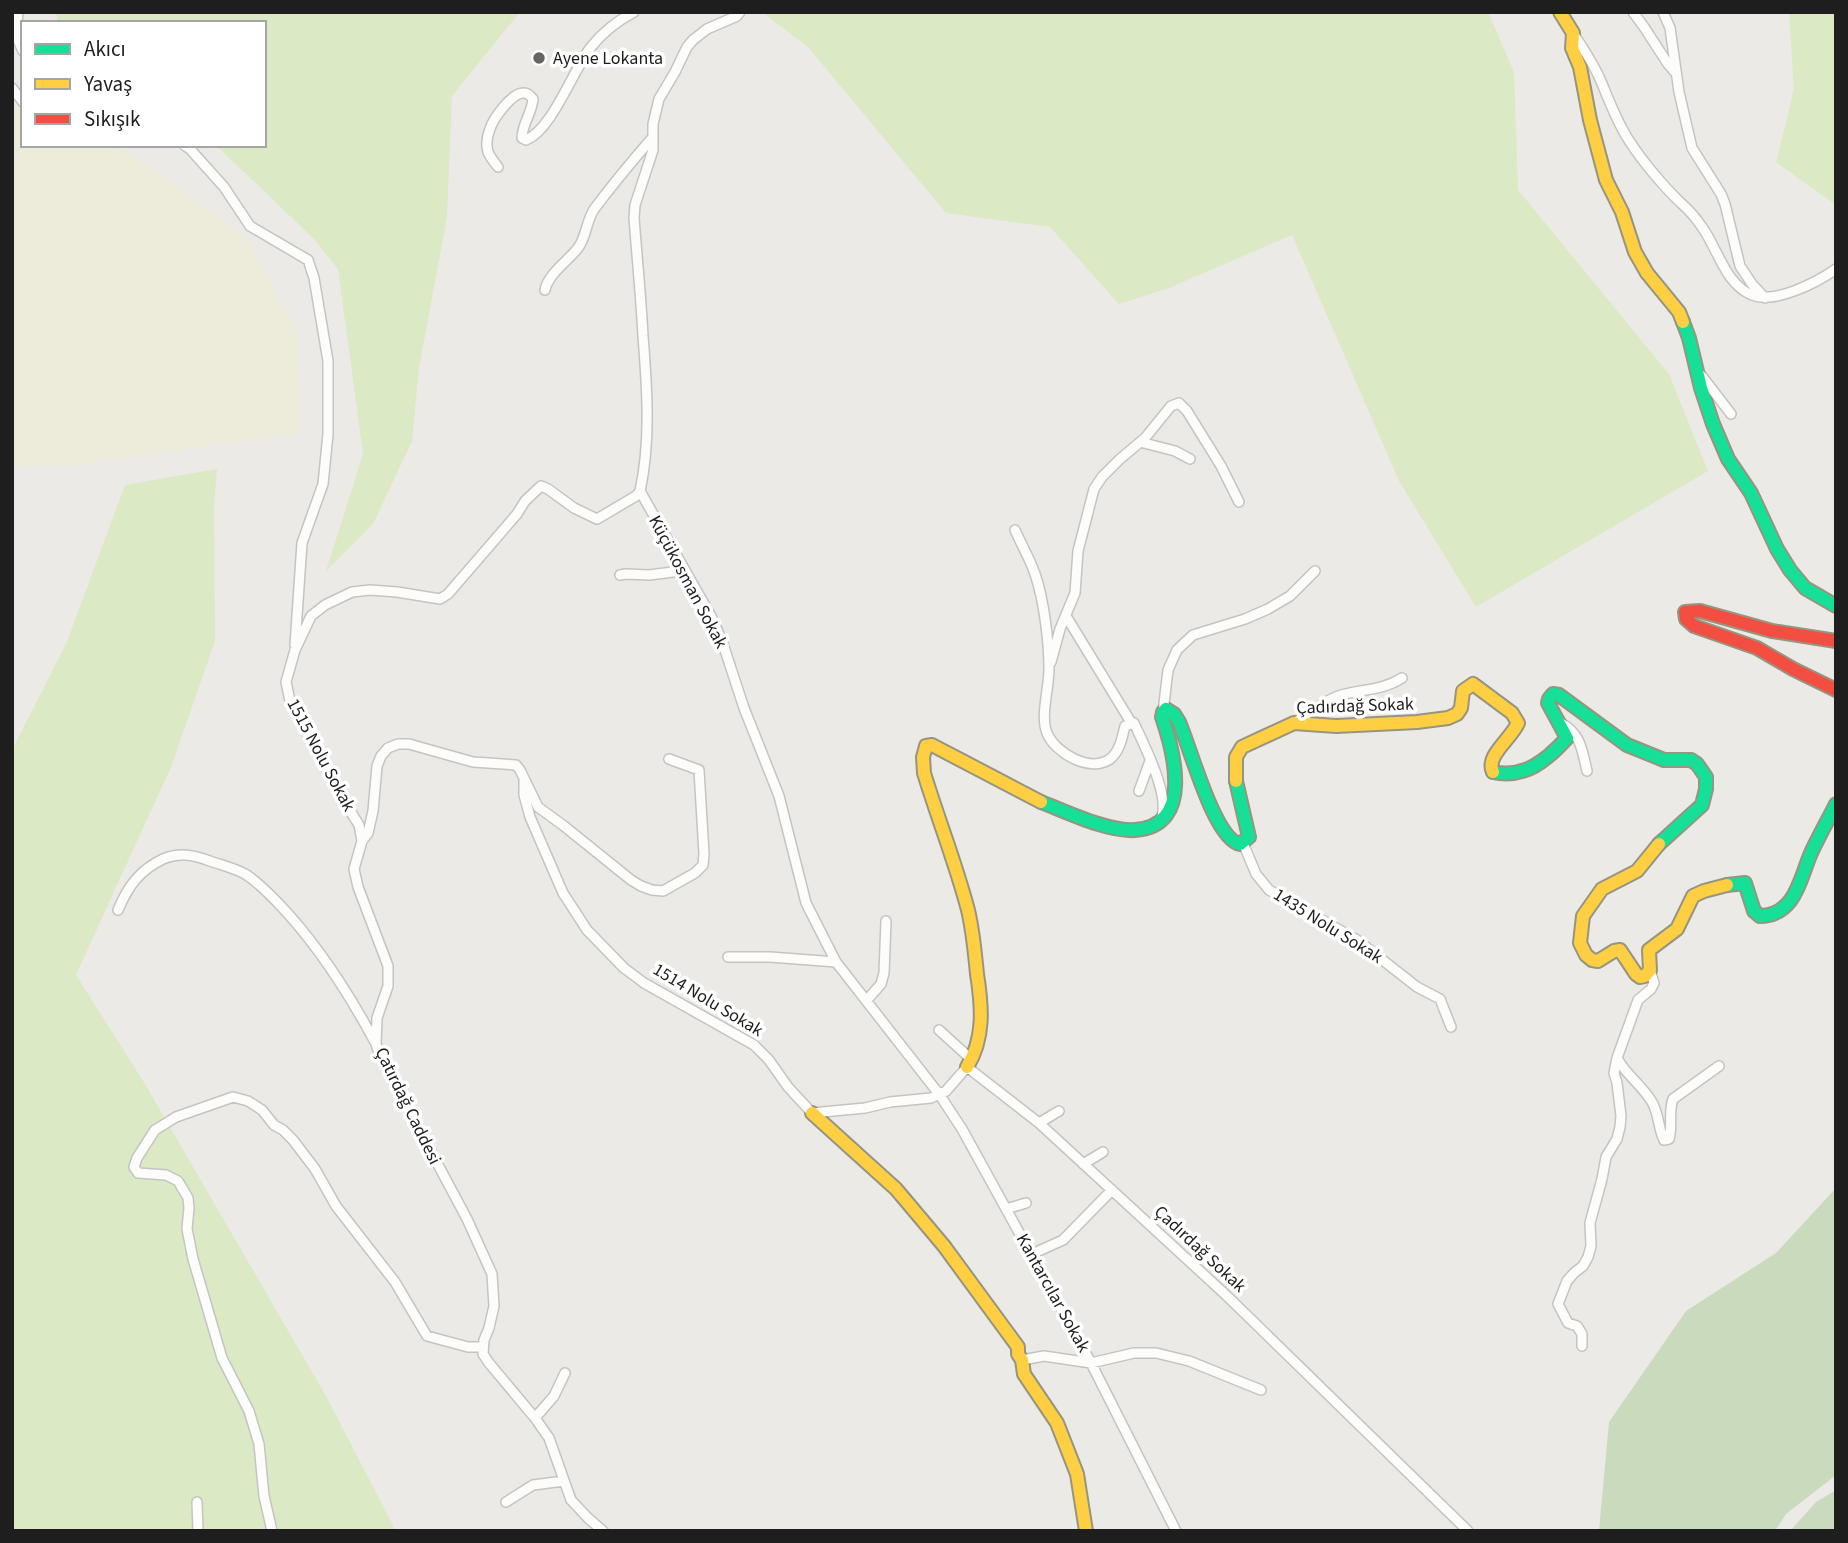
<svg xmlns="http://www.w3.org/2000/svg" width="1848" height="1543" font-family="'Source Sans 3',sans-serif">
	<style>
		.farmland { fill: #edecda }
		.grass { fill: #dbe9c5 }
		.forest { fill: #c9dbbc }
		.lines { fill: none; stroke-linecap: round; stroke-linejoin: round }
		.street-casing { stroke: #c5c4c3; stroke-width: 12 }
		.fast-casing { stroke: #96957f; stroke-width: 16 }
		.slow-casing { stroke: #96957f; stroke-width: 16 }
		.jam-casing { stroke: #96957f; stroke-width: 16 }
		.street { stroke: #fcfcfb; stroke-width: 9 }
		.fast { stroke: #16e098; stroke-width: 12 }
		.slow { stroke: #ffcf43; stroke-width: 12 }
		.jam { stroke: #f24e42; stroke-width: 12 }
		.poi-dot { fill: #666564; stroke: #fff; stroke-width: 2.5 }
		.labels { text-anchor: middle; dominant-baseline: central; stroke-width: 7; stroke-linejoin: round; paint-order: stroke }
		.poi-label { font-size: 18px; fill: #1e1e1e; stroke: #fff; text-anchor: start }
		.street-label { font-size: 18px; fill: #1e1e1e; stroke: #fff }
	</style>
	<rect width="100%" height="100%" fill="#eceae7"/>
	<path class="farmland" d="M12 81 23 86V145H118L247 238 298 332 299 433 73 465 12 467Z"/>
	<path class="grass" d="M55 12H520L452 96 447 218 419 368 412 441 373 524 326 571 363 454 338 269 314 239 221 150 213 145H264V23H59Z
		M762 12H1488L1514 72 1518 190 1669 374 1708 471 1476 607 1399 481 1292 235 1169 288 1119 304 1050 227 946 213 808 47Z
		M1789 12H1836V202L1833 203 1776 162 1794 89Z
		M217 469 214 506 215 641 171 767 76 975 145 1084 326 1396 396 1531H12V750L66 644 125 485Z"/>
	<path class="forest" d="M1836 1188V1475L1786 1514 1775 1531H1599L1609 1422 1686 1311 1776 1253Z
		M1836 1490V1531H1790L1816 1502Z"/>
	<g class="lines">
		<g class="street-casing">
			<path id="street" d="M18 12 16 36 23 51
				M1633 12 1644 27 1668 64 1675 72
				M1663 12 1670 28 1679 92 1692 148 1721 194 1725 204 1740 266 1752 284 1765 298
				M1573 33C1583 48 1593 63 1600 79 1609 100 1617 123 1630 142 1643 162 1664 187 1681 203 1690 211 1696 218 1702 227 1718 249 1725 284 1752 295 1775 304 1816 283 1836 269
				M12 88 23 102
				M184 145 190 149 224 187 250 226 308 260 314 278 328 361V434L323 484 302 543 295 645
				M498 167C494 162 490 157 488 152 486 145 487 136 490 129 493 119 512 92 524 93 529 93 530 96 533 99 532 113 522 124 522 138L526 140C552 130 573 70 591 47 603 32 617 21 634 12
				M545 290C548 274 568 261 578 248 587 236 586 220 595 208 613 184 633 160 653 137
				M1701 375 1731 414
				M1140 442 1175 451 1190 459
				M1015 530C1021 544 1030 559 1035 574 1044 600 1049 642 1049 669 1049 688 1040 717 1047 733 1055 753 1090 773 1110 759 1120 751 1122 738 1125 726L1134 723C1144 745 1169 793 1162 816
				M620 575 626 574 649 575 673 572
				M1066 616 1132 724
				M1051 662 1060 629 1075 593 1078 551 1094 489 1102 477 1120 459 1145 438 1171 406 1179 403 1187 411 1221 466 1239 502
				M1163 712 1168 670 1177 650 1193 635 1245 619 1268 609 1290 596 1315 571
				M1294 723C1308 714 1322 702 1338 696 1360 689 1382 691 1402 678
				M1561 723C1581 734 1582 750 1587 771
				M524 780V795L530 817 563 893 587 930 624 968 644 983 754 1045 769 1060 788 1087 812 1113 865 1108 890 1102 931 1098 939 1094 836 962 806 903 779 796 744 708 722 641 712 618 640 491C651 441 647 387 643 336 641 297 637 257 634 218L635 205 653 150V124L659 99 675 72 687 47 693 40 707 29 737 16 740 12
				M1139 791 1150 761
				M362 841 359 825 342 798 290 701 286 682 295 650 311 616 325 605 352 592 370 590 397 592 440 599 448 594 517 514 525 501 541 486 548 489 574 508 597 519 636 496 640 491
				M1243 843 1256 874 1269 890 1357 940 1417 987 1440 999 1451 1027
				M118 910C128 886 140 870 163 859 179 852 194 855 210 861 221 865 234 868 245 874 257 881 267 892 277 902 317 943 348 992 375 1042
				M728 957H770L836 962
				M867 1000 881 984 884 973 886 921
				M939 1030 972 1060
				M1617 1058C1626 1075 1642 1085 1652 1102 1659 1114 1658 1128 1664 1140L1669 1139C1673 1126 1668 1112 1673 1099L1719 1066
				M1039 1123 1059 1111
				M1083 1164 1103 1152
				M1006 1209 1026 1203
				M1032 1254 1063 1240 1111 1191
				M1582 1346V1334L1577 1326 1568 1323 1558 1304 1567 1281 1574 1273 1583 1266 1588 1257 1591 1246 1590 1223 1602 1179 1606 1157 1617 1139 1620 1127 1621 1116 1617 1083 1614 1073 1617 1058 1638 1000 1651 989 1654 983 1650 970
				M1022 1360 1044 1356 1091 1363 1134 1353H1156L1189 1361 1261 1390
				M535 1418 554 1396 565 1373
				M197 1502 198 1531
				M506 1502 533 1485 564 1481
				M272 1531 264 1496 259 1444 249 1411 222 1358 193 1259 187 1229 189 1208 188 1198 178 1181 166 1175 138 1173 134 1167 137 1158 155 1130 176 1117 233 1097 248 1101 262 1110 274 1125 283 1130 293 1140 315 1169 336 1206 395 1282 427 1336 468 1347H483
				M603 1531 588 1518 571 1500 549 1438 535 1418 489 1363 483 1354 484 1340 489 1328 494 1306 492 1274 467 1219 380 1056 376 1044 377 1018 388 986V966L358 887 354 869 362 841 368 833 373 811 377 766 381 756 388 748 398 744H409L473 762 516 765 520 770 538 807 564 826 631 880 641 886 652 890 663 891 695 873 703 865 704 854 699 770 669 759
				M1176 1531 1091 1363 962 1129 939 1094 946 1091 967 1067 1039 1123 1227 1296 1468 1531"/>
		</g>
		<g class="fast-casing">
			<path id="fast" d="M1683 322 1689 338 1701 388 1713 424 1728 459 1751 493 1777 549 1790 570 1805 588 1836 606
				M1493 772C1525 779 1547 760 1567 738L1548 703 1549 699 1553 694 1559 695 1627 745 1664 760H1691L1697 764 1706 777V789L1702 805 1659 844
				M1041 802C1067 812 1108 832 1135 830 1194 826 1174 752 1162 717L1163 712 1166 709 1174 714 1179 722C1190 746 1214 839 1240 844L1249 837 1236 781
				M1727 885 1745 883 1754 911 1760 916C1796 915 1800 878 1811 853 1819 836 1828 820 1836 804"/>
		</g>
		<g class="slow-casing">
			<path id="slow" d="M1560 12 1573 33 1572 48 1580 67 1590 120 1606 180 1622 212 1635 252 1647 273 1679 312 1683 322
				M1236 781V757L1242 747 1294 723 1336 726 1417 722 1448 718 1457 714 1461 708 1463 691 1473 684 1512 713 1518 723C1511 739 1485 756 1493 772
				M1659 844 1637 871 1602 889 1583 916 1580 943 1586 955 1592 960 1598 961 1614 951 1620 950 1636 974 1640 977 1645 976 1650 970 1649 950 1677 929 1693 896 1704 891 1727 885
				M967 1067C985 1038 982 1006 977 974 975 953 973 931 968 910 956 864 938 819 924 773L923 757 926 746 932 745 1041 802
				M812 1113 896 1189 944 1246 1018 1347V1354L1022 1360 1024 1374 1057 1423 1077 1474 1086 1531"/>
		</g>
		<g class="jam-casing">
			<path id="jam" d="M1836 641 1772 631 1700 611 1685 612 1686 619 1694 626 1757 648 1793 669 1836 690"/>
		</g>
		<use href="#street" class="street"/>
		<use href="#fast" class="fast"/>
		<use href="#slow" class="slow"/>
		<use href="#jam" class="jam"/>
	</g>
	<circle class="poi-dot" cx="539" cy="58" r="7"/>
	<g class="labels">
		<g class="poi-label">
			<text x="553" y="58">Ayene Lokanta</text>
		</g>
		<g class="street-label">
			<text transform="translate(688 582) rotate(62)">Küçükosman Sokak</text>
			<text transform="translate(1355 706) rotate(-2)">Çadırdağ Sokak</text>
			<text transform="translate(321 755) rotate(62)">1515 Nolu Sokak</text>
			<text transform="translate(1328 926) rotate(32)">1435 Nolu Sokak</text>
			<text transform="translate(708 1000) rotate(31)">1514 Nolu Sokak</text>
			<text transform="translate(408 1106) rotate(64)">Çatırdağ Caddesi</text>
			<text transform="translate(1200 1249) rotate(43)">Çadırdağ Sokak</text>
			<text transform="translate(1053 1293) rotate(61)">Kantarcılar Sokak</text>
		</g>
	</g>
	<rect width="1848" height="1543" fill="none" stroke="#1e1e1e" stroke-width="28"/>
	<rect x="21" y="21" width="245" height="126" fill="#ffffff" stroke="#a5a5a5" stroke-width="2"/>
	<rect x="35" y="44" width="35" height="10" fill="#16e098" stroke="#a5a5a5" stroke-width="2"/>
	<text x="84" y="56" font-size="21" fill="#1e1e1e">Akıcı</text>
	<rect x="35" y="79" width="35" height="10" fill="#ffcf43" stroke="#a5a5a5" stroke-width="2"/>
	<text x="84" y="91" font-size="21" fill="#1e1e1e">Yavaş</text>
	<rect x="35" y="114" width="35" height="10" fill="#f24e42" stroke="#a5a5a5" stroke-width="2"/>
	<text x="84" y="126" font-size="21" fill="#1e1e1e">Sıkışık</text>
</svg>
